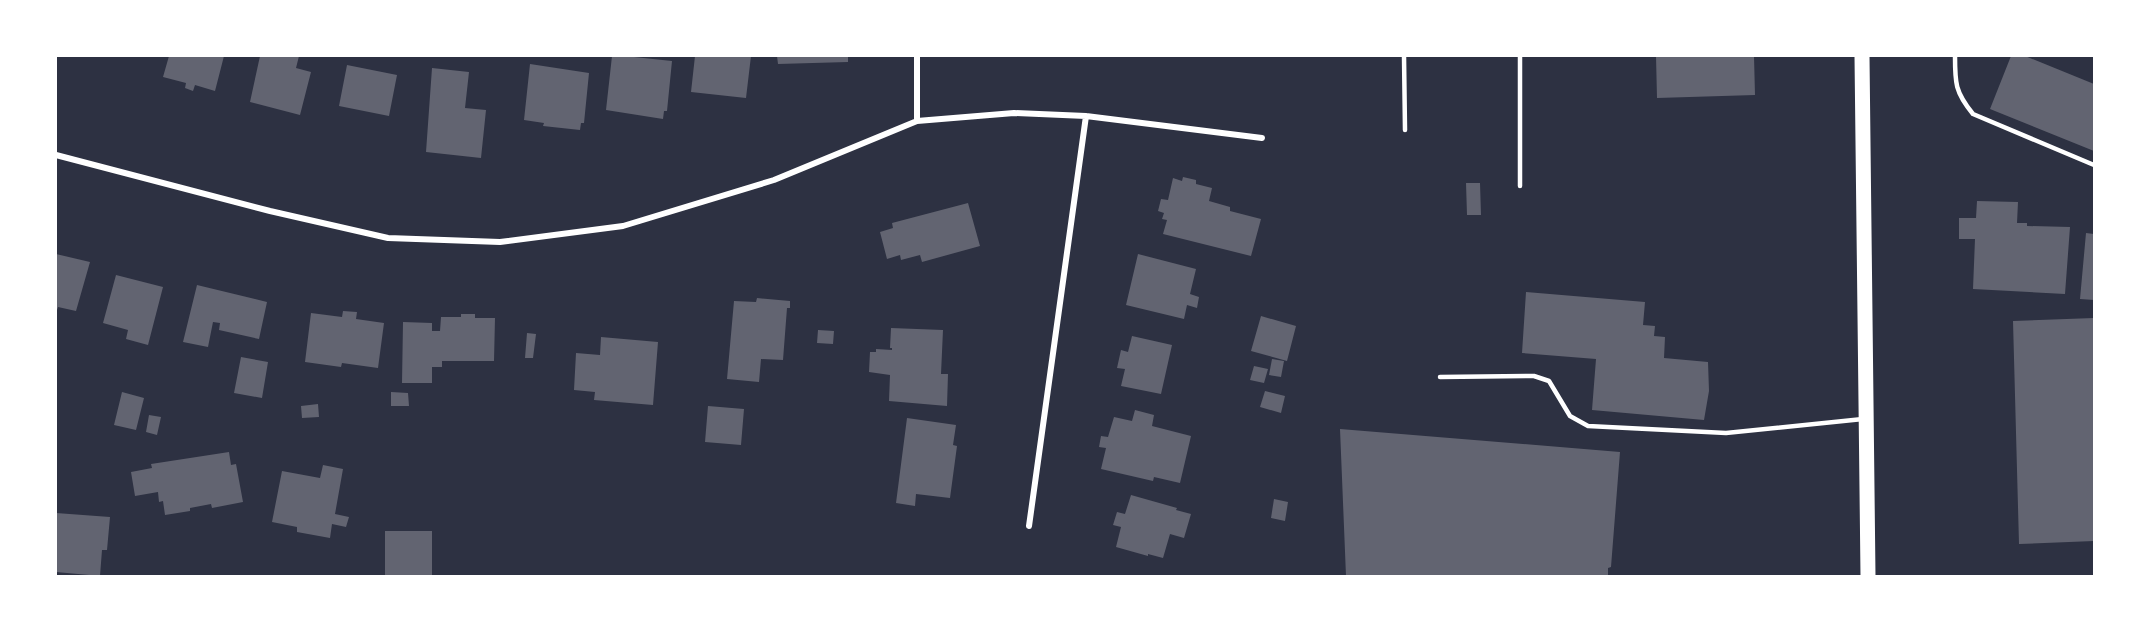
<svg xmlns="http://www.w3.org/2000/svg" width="2150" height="632" font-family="Karla,sans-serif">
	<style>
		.building { fill: #626471 }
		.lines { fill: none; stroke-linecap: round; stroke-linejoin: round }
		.service { stroke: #fff; stroke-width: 4.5 }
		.minor { stroke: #fff; stroke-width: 6 }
		.primary { stroke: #fff; stroke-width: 15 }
	</style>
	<rect width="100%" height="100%" fill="#2d3142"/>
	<path class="building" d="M169 56H224L215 91 195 85 193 91 185 88 186 83 163 77Z
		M260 56H299L296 68 311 72 300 115 250 102Z
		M612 56H635L634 57 672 61 667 111H664L663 119 606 110Z
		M695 56H751L746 98 691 92Z
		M777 56H848V62L778 64Z
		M1656 56H1754L1755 95 1657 98Z
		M2011 56H2025L2094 84V151L1990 109Z
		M530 64 589 73 584 123H581L580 130 543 126 544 123 524 120Z
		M347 65 397 75 389 116 339 106Z
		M432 68 469 72 465 108 486 110 481 158 426 152Z
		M1183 177 1196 180V184L1212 188 1209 201 1230 207V211L1261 219 1251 256 1163 234 1167 220 1162 219 1164 213 1158 211 1161 199 1168 200 1173 178 1182 181Z
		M1466 183H1480L1481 215H1467Z
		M1977 201 2018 202 2017 223H2027V226L2070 227 2065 294 1973 289 1975 239H1959V218H1976Z
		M968 203 980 246 922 262 920 255 901 260 900 255 887 259 880 232 893 228 892 223Z
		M2086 233 2094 234V300L2080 299Z
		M56 254 90 262 76 311 58 307 56 313Z
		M1138 254 1196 269 1190 294 1199 297 1197 308 1187 305 1184 319 1126 305Z
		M116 275 163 287 148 345 126 339 128 330 103 323Z
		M197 285 267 302 259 339 219 330 220 323 213 322 208 347 183 342Z
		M1526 292 1645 302 1643 325 1655 326 1654 336 1665 337 1664 358 1708 362 1709 391 1704 420 1592 410 1596 359 1522 353Z
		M757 298 790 301V308H787L783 360 761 359 759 382 727 379 734 301 756 302Z
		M343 311 357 312 356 319 384 323 378 368 342 363 341 367 305 362 311 313 342 317Z
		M461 314H475V318H495L494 361H442V367H432V383H402L403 322 432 323V331H440L441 317H461Z
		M1261 316 1296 326 1287 361 1251 351Z
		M2094 318V541L2019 544 2013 321Z
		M891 328 943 330 941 374H948L947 406 889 401 890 375 869 372 870 352H876V349L892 350V348H890Z
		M818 330 834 331 833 344 817 343Z
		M527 333 536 334 533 358H525Z
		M1132 336 1172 345 1161 394 1121 386 1125 369 1117 368 1121 350 1128 352Z
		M601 337 658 342 653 405 594 400 595 392 574 390 576 353 600 355Z
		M241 357 268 362 262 398 234 393Z
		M1272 359 1284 361 1281 377 1269 375Z
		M1254 366 1268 369 1264 383 1250 380Z
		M1265 391 1285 396 1281 413 1260 407Z
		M122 392 144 398 136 430 114 425Z
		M391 392 408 393 409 406H391Z
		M318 404 319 417 302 418 301 406Z
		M708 406 744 409 741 445 705 442Z
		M1135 410 1154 415 1152 426 1191 436 1180 483 1154 477 1153 481 1101 469 1106 448 1099 447 1101 436 1108 437 1114 417 1132 421Z
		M149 415 161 417 157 435 146 432Z
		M907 418 956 425 953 445 957 446 950 498 916 494 915 506 896 503Z
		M1340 429 1620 452 1611 567 1608 568V576H1346Z
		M229 452 231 465 236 464 243 502 212 508 211 504 190 508V511L165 515 163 501 159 502 158 492 135 496 131 472 152 468 151 464Z
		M323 465 343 469 335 514 349 517 346 527 332 524 330 538 297 532V527L272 522 282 471 320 478Z
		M1131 495 1177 508 1176 510 1191 514 1184 538 1170 534 1163 558 1148 554V556L1116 547 1121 527 1113 525 1117 512 1125 514Z
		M1274 499 1288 502 1285 521 1271 518Z
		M56 513 110 517 107 550H102L100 576 56 572Z
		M385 531H432V576H385Z"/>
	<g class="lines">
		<path class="service" d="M1404 56 1405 130
			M1520 56V186
			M1955 56C1955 83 1955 92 1973 114L2094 165
			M1440 377 1534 376 1549 381 1570 416 1588 426 1726 433 1863 419"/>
		<path class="minor" d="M917 121V56
			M56 155 270 211 388 238 500 242 623 226 774 180 917 121 1014 113 1086 116 1262 138
			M1029 526 1086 116"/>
		<path class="primary" d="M1862 56 1868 576"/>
	</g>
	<rect width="2150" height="632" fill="none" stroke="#ffffff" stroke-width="114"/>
</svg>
